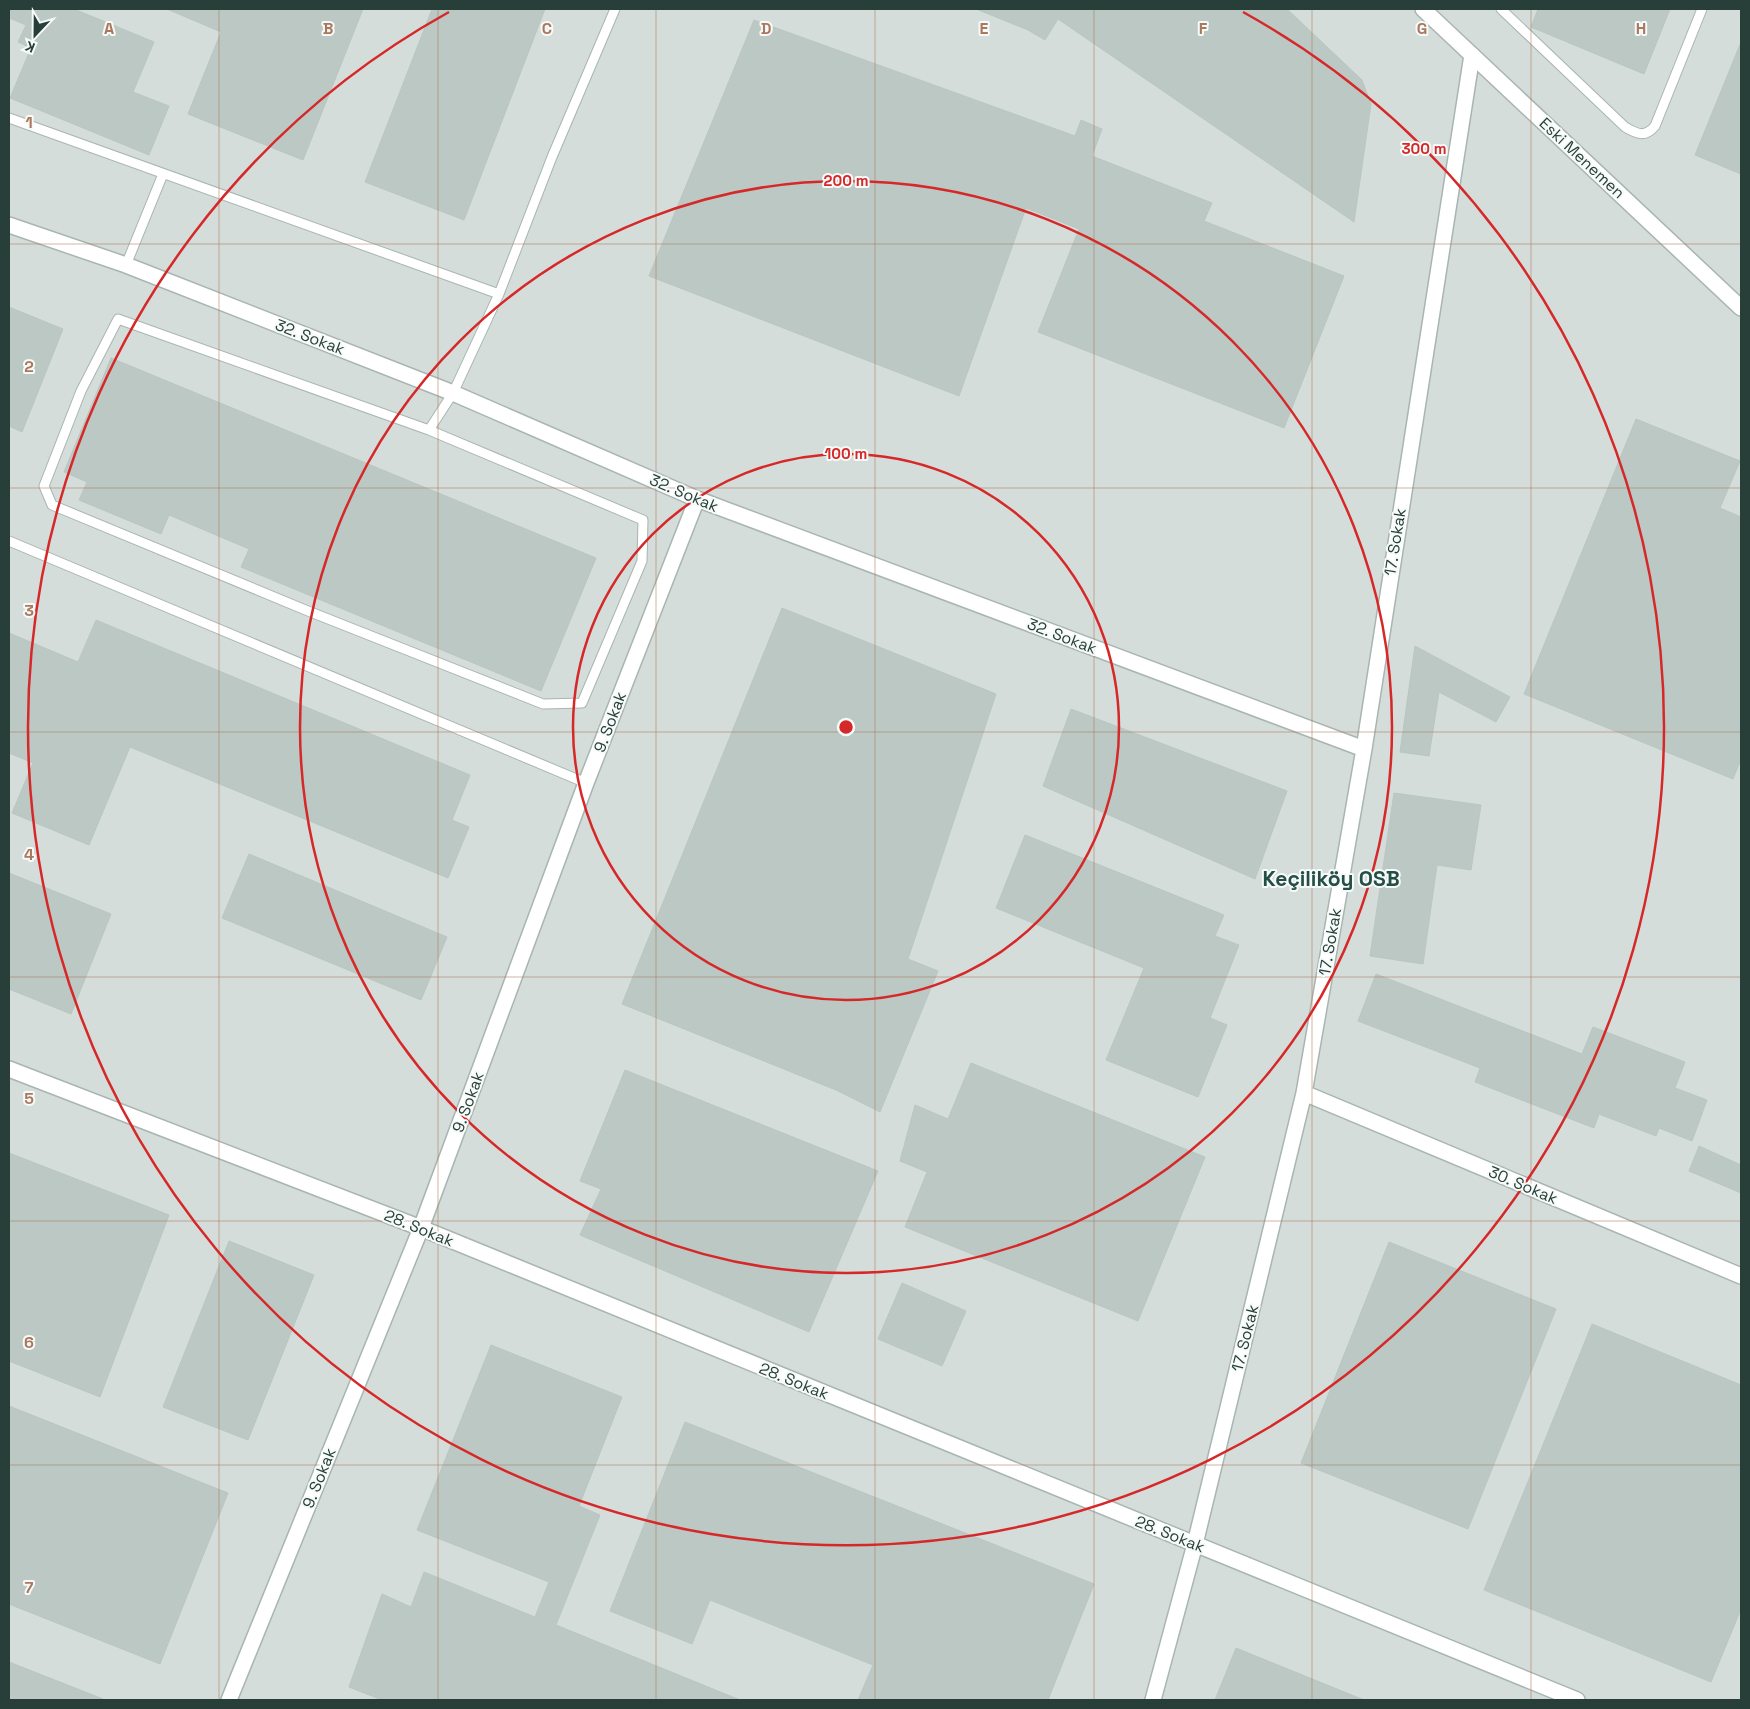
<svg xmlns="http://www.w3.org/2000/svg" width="1750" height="1709" font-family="'Space Grotesk',sans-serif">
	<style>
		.built { fill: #d4ddd9 }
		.building { fill: #bbc8c4; stroke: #b9c6c1 }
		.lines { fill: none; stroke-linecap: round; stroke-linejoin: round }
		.service-casing { stroke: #a9b5b1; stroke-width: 11 }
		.minor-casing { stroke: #a9b5b1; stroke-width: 18 }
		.tertiary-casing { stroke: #a9b5b1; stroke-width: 18 }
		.service { stroke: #fff; stroke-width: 9 }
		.minor { stroke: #fff; stroke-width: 15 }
		.tertiary { stroke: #fff; stroke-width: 15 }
		.grid { fill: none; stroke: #ab785e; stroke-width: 1; stroke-opacity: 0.55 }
		.ring { fill: none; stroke: #d62828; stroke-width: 2.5 }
		.labels { text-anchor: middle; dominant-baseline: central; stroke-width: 4; stroke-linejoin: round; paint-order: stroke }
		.street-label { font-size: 16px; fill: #273e39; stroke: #f6faf8 }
		.district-label { font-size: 21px; font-weight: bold; fill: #244e46; stroke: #f6faf8 }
		.grid-label { font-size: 16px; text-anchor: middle; font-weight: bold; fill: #ab785e; stroke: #f6faf8; stroke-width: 4; stroke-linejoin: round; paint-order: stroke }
		.centre { fill: #d62828; stroke: #f6faf8; stroke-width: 2.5 }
		.ring-label { font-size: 15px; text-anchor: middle; font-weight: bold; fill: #d62828; stroke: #f6faf8; stroke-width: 4; stroke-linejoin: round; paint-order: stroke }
	</style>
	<rect width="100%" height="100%" fill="#e6edea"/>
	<path class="built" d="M9 9H1741V1700H9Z"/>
	<path class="building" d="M9 9H74L154 42 133 92 169 106 149 155 10 98 31 48 18 42 26 25 9 18Z
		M167 9H363L303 160 188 114 221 32Z
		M432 9H545L464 220 365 182Z
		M976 9H1287L1362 80 1371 104 1354 222 1058 19 1045 40 1028 30Z
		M1538 9H1670L1644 74 1531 27Z
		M754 20 1075 136 1081 120 1102 129 1092 156 1212 203 1204 221 1344 276 1284 428 1038 332 1079 229 1026 208 959 396 649 276Z
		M1741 42V174L1695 155Z
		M9 307 63 329 22 432 9 426Z
		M111 358 596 558 541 691 241 567 249 549 169 515 161 534 79 500 87 482 64 472Z
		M1636 419 1740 461 1720 508 1741 517V759L1733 779 1524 694Z
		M782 608 996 694 908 959 938 971 880 1112 836 1090 622 1004Z
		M96 620 470 775 452 820 469 827 448 878 130 747 89 845 12 813 33 763 9 753V633L78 662Z
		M1415 646 1510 697 1496 722 1439 692 1429 756 1400 752Z
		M1071 709 1287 791 1255 879 1043 786Z
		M1394 793 1481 805 1471 870 1437 865 1423 964 1370 956Z
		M1025 835 1224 915 1215 936 1239 945 1210 1018 1227 1025 1198 1097 1106 1060 1144 968 996 908Z
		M249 854 447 937 421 1000 222 918Z
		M9 873 111 914 71 1014 9 989Z
		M1376 974 1582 1054 1593 1027 1685 1062 1675 1088 1707 1100 1692 1141 1659 1128 1656 1136 1599 1114 1594 1128 1475 1082 1480 1068 1358 1021Z
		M971 1063 1205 1157 1138 1321 905 1227 927 1172 900 1161 915 1105 948 1119Z
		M625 1070 878 1171 809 1332 580 1235 601 1189 580 1181Z
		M1699 1146 1741 1165V1193L1689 1171Z
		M9 1153 169 1215 100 1397 9 1361Z
		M229 1241 314 1275 248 1440 163 1407Z
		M1389 1242 1556 1309 1468 1529 1301 1463Z
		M902 1283 966 1311 942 1366 878 1339Z
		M1592 1324 1741 1385V1609L1711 1682 1484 1590Z
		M491 1345 622 1397 579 1506 600 1515 556 1625 740 1700H382L349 1687 382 1594 411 1607 424 1572 535 1617 549 1582 417 1530Z
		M9 1406 228 1493 160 1664 9 1604Z
		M685 1422 1094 1584 1048 1700H858L873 1665 710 1600 692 1644 610 1611Z
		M1236 1648 1364 1700H1215Z
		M9 1662 103 1699V1700H9Z"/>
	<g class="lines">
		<g class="service-casing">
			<path id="service" d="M1501 9 1625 127C1637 134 1645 138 1655 126L1702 9
				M9 118 499 294
				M126 265 163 174
				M118 319 429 430 643 520 642 561 582 703 543 704 308 611 52 505 44 486 81 391Z
				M429 430 453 393 499 294 552 157 615 9
				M9 541 586 783"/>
		</g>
		<g class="minor-casing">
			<path id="minor" d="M9 225 126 265 453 393 697 499 1364 749
				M9 1069 421 1228 1577 1700
				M1304 1093 1741 1276
				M229 1700 421 1228 586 783 697 499
				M1153 1700 1195 1544 1304 1093 1364 749 1472 55"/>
		</g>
		<g class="tertiary-casing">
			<path id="tertiary" d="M1423 9 1741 308"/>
		</g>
		<use href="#service" class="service"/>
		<use href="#minor" class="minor"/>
		<use href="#tertiary" class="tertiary"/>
	</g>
	<path class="grid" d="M219 9V1700M438 9V1700M656 9V1700M875 9V1700M1094 9V1700M1312 9V1700M1531 9V1700M9 244H1741M9 488H1741M9 732H1741M9 977H1741M9 1221H1741M9 1465H1741"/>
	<g class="ring">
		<circle cx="846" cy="727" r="273"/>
		<circle cx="846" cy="727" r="546"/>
		<path d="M1243 12A818 818 0 1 1 449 12"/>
	</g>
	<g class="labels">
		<g class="street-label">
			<text transform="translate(1582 158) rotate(43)">Eski Menemen</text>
			<text transform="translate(310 337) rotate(21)">32. Sokak</text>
			<text transform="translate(684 493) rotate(23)">32. Sokak</text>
			<text transform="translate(1395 542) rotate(-81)">17. Sokak</text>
			<text transform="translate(1062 636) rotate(21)">32. Sokak</text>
			<text transform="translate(610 722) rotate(-69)">9. Sokak</text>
			<text transform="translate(1330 942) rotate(-80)">17. Sokak</text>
			<text transform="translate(468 1102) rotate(-70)">9. Sokak</text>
			<text transform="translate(1523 1185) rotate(23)">30. Sokak</text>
			<text transform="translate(419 1228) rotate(22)">28. Sokak</text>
			<text transform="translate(1245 1338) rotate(-76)">17. Sokak</text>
			<text transform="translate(794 1381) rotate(22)">28. Sokak</text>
			<text transform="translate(319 1478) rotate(-68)">9. Sokak</text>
			<text transform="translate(1170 1534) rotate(22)">28. Sokak</text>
		</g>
		<g class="district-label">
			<text x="1331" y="878">Keçiliköy OSB</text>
		</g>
	</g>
	<g class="grid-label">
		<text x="109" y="34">A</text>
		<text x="328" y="34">B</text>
		<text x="547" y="34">C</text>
		<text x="766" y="34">D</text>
		<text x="984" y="34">E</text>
		<text x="1203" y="34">F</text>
		<text x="1422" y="34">G</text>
		<text x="1641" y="34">H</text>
		<text x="29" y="128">1</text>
		<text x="29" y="372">2</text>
		<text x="29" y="616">3</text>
		<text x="29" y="860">4</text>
		<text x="29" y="1104">5</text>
		<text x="29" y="1348">6</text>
		<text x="29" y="1593">7</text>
	</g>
	<circle cx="846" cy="727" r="8" class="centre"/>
	<g class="ring-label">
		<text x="1424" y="154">300 m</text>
		<text x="846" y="186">200 m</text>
		<text x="846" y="459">100 m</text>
	</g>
	<rect width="1750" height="1709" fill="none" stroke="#273e39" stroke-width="20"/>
	<g transform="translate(35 35) rotate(202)" stroke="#f6faf8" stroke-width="4" paint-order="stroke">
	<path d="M0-4L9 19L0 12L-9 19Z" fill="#273e39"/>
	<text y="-8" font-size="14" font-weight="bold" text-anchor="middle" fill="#273e39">K</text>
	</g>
</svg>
